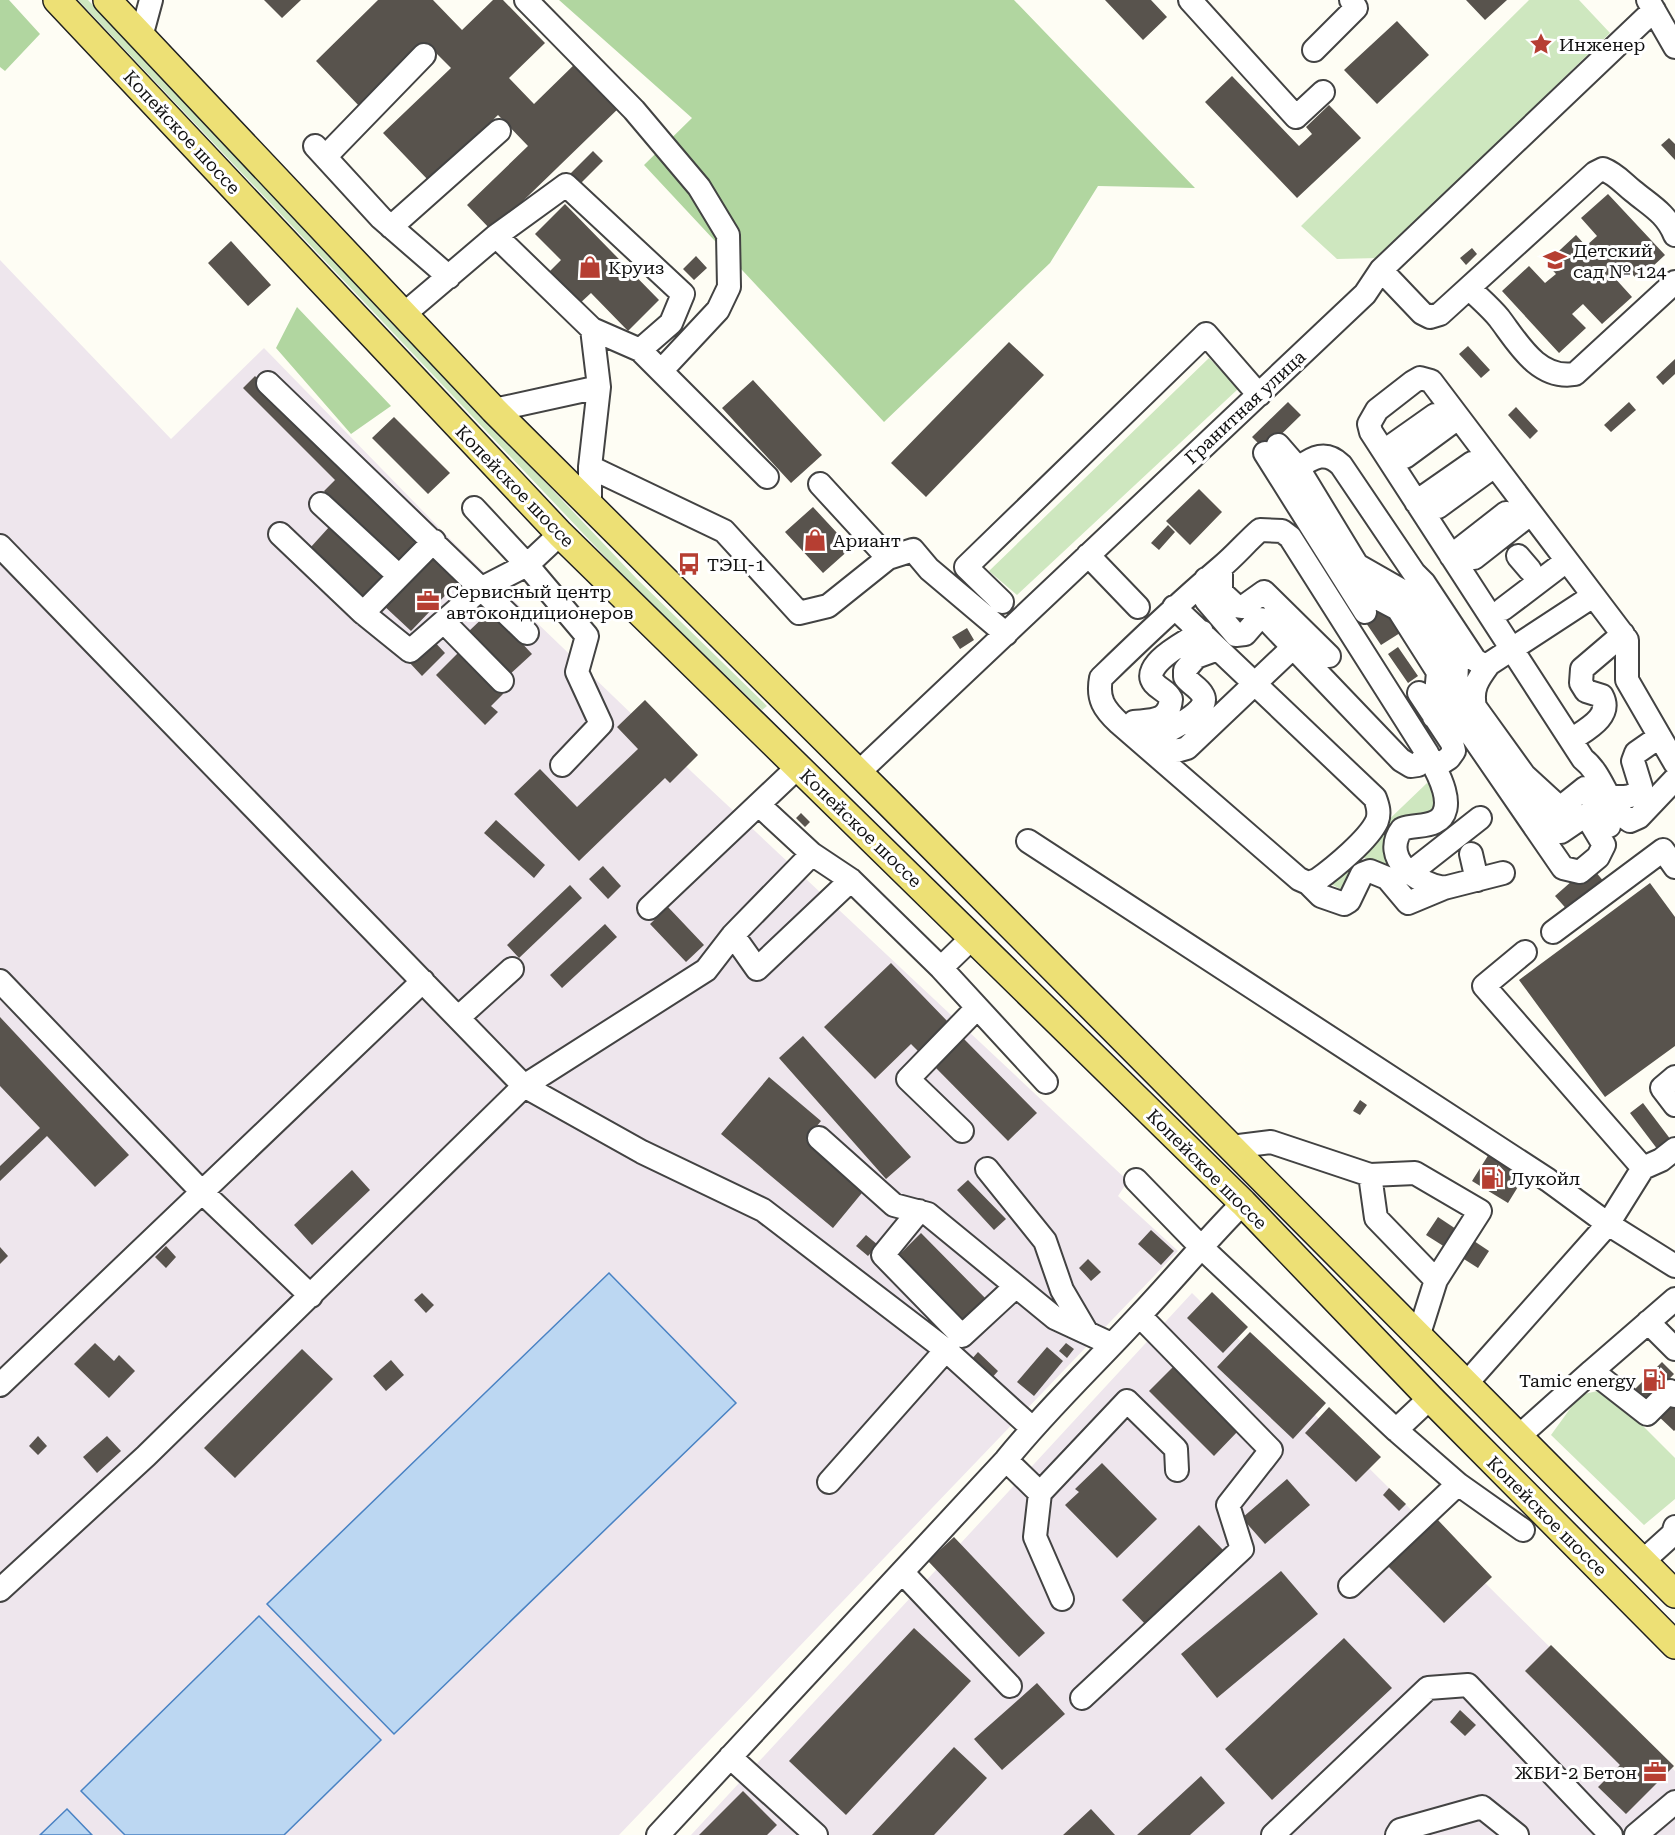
<svg xmlns="http://www.w3.org/2000/svg" width="1675" height="1835" font-family="'Roboto Serif',serif">
	<style>
		.industrial { fill: #eee6ed }
		.green { fill: #cee7bf }
		.forest { fill: #b1d6a0 }
		.water { fill: #bcd7f2; stroke: #4982c3; stroke-width: 1.5 }
		.building { fill: #58534d }
		.lines { fill: none; stroke-linecap: round; stroke-linejoin: round }
		.minor-casing { stroke: #434343; stroke-width: 26 }
		.major-casing { stroke: #212121; stroke-width: 30 }
		.minor { stroke: #fff; stroke-width: 22 }
		.major { stroke: #ede075; stroke-width: 27 }
		.labels { text-anchor: middle; dominant-baseline: central; stroke-width: 6; stroke-linejoin: round; paint-order: stroke }
		.poi-label { font-size: 18px; fill: #101010; stroke: #fff; text-anchor: start }
		.street-label { font-size: 18px; fill: #101010; stroke: #fff }
	</style>
	<rect width="100%" height="100%" fill="#fefdf4"/>
	<path class="industrial" d="M0 260 171 439 264 348 456 545 693 773 1128 1181 1118 1196 1178 1251 619 1835H0Z
		M1192 1293 1675 1771V1835H691Z"/>
	<path class="green" d="M78 0H88L637 579 767 706 762 710 631 584Z
		M1529 0H1579L1610 33 1378 258 1337 259 1301 226Z
		M1209 358 1238 389 1017 595 989 571Z
		M1427 783 1436 789 1440 804 1429 815 1408 816 1395 862 1390 869 1362 857 1346 892 1329 883V877Z
		M1606 1389 1675 1458V1499L1644 1525 1551 1435 1580 1395Z"/>
	<path class="forest" d="M0 0H9L40 34 5 71 0 67Z
		M559 0H1014L1195 188 1098 186 1050 263 884 422 644 165 692 118Z
		M297 307 391 406 351 434 276 348Z"/>
	<path class="water" d="M609 1273 736 1403 394 1734 267 1604Z
		M259 1616 381 1740 284 1835H125L81 1791Z
		M67 1809 92 1835H40Z"/>
	<path class="building" d="M264 0H301L282 18Z
		M378 0H433L462 30 493 0H503L545 43 509 78 534 104 579 60 622 105 492 231 467 205 528 146 498 115 429 181 383 133 451 68 427 44 361 108 316 61Z
		M1105 0H1151L1167 17 1143 40Z
		M1466 0H1507L1485 20Z
		M1397 21 1429 55 1377 104 1344 70Z
		M1232 76 1299 146 1312 134 1306 127 1329 105 1361 138 1297 198 1205 102Z
		M1669 138 1675 144V160L1661 145Z
		M593 151 603 161 579 185 569 175Z
		M1608 194 1665 255 1638 280 1624 266 1613 276 1632 297 1602 324 1583 304 1572 314 1586 328 1559 353 1502 291 1529 266 1545 283 1556 274 1546 263 1576 235 1586 246 1597 236 1581 218Z
		M565 204 659 300 628 331 591 293 578 305 547 274 561 260 535 234Z
		M231 241 271 285 248 306 208 263Z
		M1472 248 1477 254 1466 265 1460 258Z
		M696 256 707 268 694 280 683 269Z
		M1009 342 1044 375 926 497 891 463Z
		M1468 346 1490 370 1481 378 1459 354Z
		M1675 359V374L1663 385 1656 377Z
		M255 376 421 542 397 565 324 491 335 480 243 388Z
		M753 380 822 455 791 483 722 408Z
		M1288 402 1301 415 1265 450 1252 437Z
		M1629 402 1636 410 1611 432 1604 425Z
		M1516 407 1538 431 1530 439 1508 415Z
		M394 417 450 473 428 494 372 438Z
		M1199 489 1222 512 1190 545 1166 521Z
		M813 507 851 548 823 573 785 532Z
		M1168 525 1175 532 1159 550 1151 543Z
		M330 526 386 578 366 599 310 548Z
		M430 553 459 581 411 631 382 604Z
		M1384 608 1400 633 1381 645 1364 620Z
		M491 610 532 654 508 676 468 632Z
		M967 628 974 640 960 649 952 637Z
		M431 638 445 653 422 676 408 661Z
		M1398 647 1418 676 1408 683 1388 654Z
		M460 651 503 694 491 706 498 712 485 725 436 675Z
		M645 700 698 755 670 783 665 778 579 861 514 794 540 769 577 807 638 749 617 727Z
		M801 813 810 822 805 827 796 818Z
		M496 820 545 865 534 878 484 833Z
		M1590 865 1605 883 1570 913 1555 896Z
		M603 866 621 886 608 899 589 879Z
		M1650 883 1675 917V1046L1605 1097 1519 980Z
		M570 885 582 898 519 958 507 945Z
		M668 907 704 945 686 962 650 924Z
		M605 924 617 937 562 988 550 975Z
		M891 963 950 1024 920 1053 911 1044 875 1079 824 1027Z
		M0 1017 129 1155 95 1187 47 1136 0 1181V1166L40 1128 0 1086Z
		M803 1036 911 1157 886 1179 779 1058Z
		M964 1039 1037 1113 1008 1141 935 1067Z
		M769 1077 821 1121 806 1139 866 1188 833 1228 721 1134Z
		M1360 1100 1367 1105 1360 1115 1353 1111Z
		M1643 1103 1671 1140 1658 1150 1630 1113Z
		M1489 1154 1524 1177 1508 1203 1472 1181Z
		M352 1170 370 1190 312 1245 294 1225Z
		M968 1180 1006 1219 994 1230 957 1190Z
		M1438 1217 1489 1251 1478 1268 1426 1235Z
		M1151 1230 1174 1251 1161 1265 1138 1244Z
		M921 1233 990 1303 966 1326 898 1256Z
		M866 1235 878 1245 868 1256 856 1246Z
		M166 1246 176 1257 166 1268 155 1257Z
		M0 1247 8 1256 0 1264Z
		M1088 1259 1101 1272 1091 1281 1079 1268Z
		M1212 1292 1248 1327 1223 1353 1187 1318Z
		M422 1293 434 1305 426 1313 414 1300Z
		M1250 1332 1326 1403 1293 1439 1217 1367Z
		M95 1343 114 1361 119 1355 135 1371 109 1398 74 1364Z
		M1066 1343 1074 1349 1067 1358 1059 1351Z
		M1047 1347 1063 1361 1034 1396 1017 1382Z
		M302 1349 333 1379 235 1478 204 1448Z
		M978 1352 998 1371 990 1380 970 1361Z
		M391 1360 404 1375 386 1391 373 1376Z
		M1662 1362 1674 1374 1646 1403 1634 1390Z
		M1174 1366 1239 1430 1214 1456 1149 1391Z
		M1675 1392V1430L1674 1431 1655 1413Z
		M1329 1407 1381 1457 1356 1482 1305 1433Z
		M38 1436 47 1446 38 1455 29 1446Z
		M107 1436 121 1451 97 1473 83 1457Z
		M1102 1463 1157 1519 1117 1558 1065 1505 1079 1492 1075 1489Z
		M1287 1479 1310 1505 1265 1544 1242 1518Z
		M1389 1488 1406 1504 1399 1511 1383 1495Z
		M1437 1519 1492 1577 1444 1623 1388 1566Z
		M1199 1525 1225 1552 1148 1627 1122 1600Z
		M954 1537 1045 1633 1019 1657 928 1561Z
		M1281 1571 1318 1614 1217 1698 1181 1654Z
		M914 1628 971 1681 846 1815 789 1761Z
		M1344 1638 1392 1688 1272 1800 1225 1749Z
		M1551 1645 1674 1766 1626 1814 1598 1787 1620 1765 1525 1671Z
		M1037 1683 1065 1714 1002 1770 974 1739Z
		M1460 1710 1476 1725 1465 1736 1450 1722Z
		M954 1747 987 1778 934 1835H872Z
		M1201 1776 1225 1803 1190 1835H1137Z
		M743 1791 777 1825 767 1835H699Z
		M1091 1809 1115 1835H1063Z"/>
	<g class="lines">
		<g class="minor-casing">
			<path id="minor" d="M526 0 634 110 699 187 728 235 729 287 718 310 661 371
				M1190 0 1296 117 1323 92
				M1648 0 1675 47
				M141 37 151 0
				M1314 50 1356 8 1351 0
				M315 146 381 218 449 277
				M325 157 424 55
				M391 227 499 131
				M496 236 566 185 683 294 671 323 640 350
				M1381 270 1422 313 1430 317 1440 314 1595 173 1603 169C1616 174 1623 183 1633 191 1651 206 1666 213 1675 235
				M1469 288C1479 298 1490 307 1499 318 1518 343 1538 380 1575 374L1675 282
				M403 315 496 236 592 329 599 387 590 467V507
				M592 329 640 350 767 477
				M268 383 527 633
				M494 410 599 387
				M1278 445 1298 468 1357 565 1413 597 1457 664 1455 711 1563 868 1580 872 1598 857 1604 845 1586 815 1561 832 1524 775
				M1384 451 1435 415
				M1265 453 1365 612
				M1405 457 1458 418
				M590 467 724 531 799 613 828 606 888 558 913 550 929 569 1006 634
				M1298 468C1313 457 1326 450 1341 465L1414 573 1424 583 1475 660 1482 664H1489L1593 596
				M820 484 888 558
				M1416 502 1472 463
				M321 504 399 576
				M1438 507 1493 467
				M474 508 527 565 587 636 577 672 601 724 562 765
				M280 534 363 613 410 651 482 588 527 565 560 534
				M0 546 524 1086 642 1152 763 1210 946 1350 1032 1428
				M1088 555 1138 607
				M1451 556 1506 513
				M1518 556 1530 570
				M1474 558 1529 515
				M1221 568V592L1236 606 1243 607 1264 592 1329 656
				M1206 579V600L1236 635 1245 634 1258 619 1267 620 1401 760 1411 766 1418 765 1427 753
				M1347 582 1398 609 1438 672 1434 717
				M1002 602 966 567 1206 334 1259 395
				M1174 607 1375 798C1378 806 1380 813 1377 821 1369 839 1334 868 1317 880L1308 883 1299 879 1119 723C1104 709 1097 699 1101 678 1140 640 1179 603 1220 568 1235 556 1246 542 1260 530L1282 531 1290 537 1427 753C1436 769 1460 810 1435 822 1425 827 1413 825 1402 829 1380 858 1417 884 1444 888
				M1503 609 1565 562
				M363 613 434 541
				M444 622 502 681
				M1489 664C1478 679 1471 688 1475 707L1524 775 1560 808 1585 788 1609 826
				M1419 693 1452 743 1454 751 1449 758 1435 767
				M1134 722C1152 720 1169 722 1171 699 1167 691 1160 690 1154 683 1139 665 1190 639 1202 632
				M1151 738C1163 748 1171 754 1187 748L1306 635
				M1571 740C1585 730 1613 717 1602 696L1586 691 1581 683 1582 669 1623 634
				M1160 744 1163 734C1174 727 1213 710 1202 694 1198 687 1190 684 1185 677V670L1196 657 1218 649
				M1675 763 1627 680V640L1431 381 1420 378 1413 382 1377 410 1369 424 1371 432 1583 759C1604 775 1607 807 1630 821L1639 817 1675 779
				M858 773 1365 294 1381 270 1654 10
				M1610 797C1622 797 1635 799 1641 787L1633 761 1636 753 1659 737
				M759 805 812 854 851 880 941 968 1046 1082
				M1028 841 1548 1180 1608 1224 1675 1266
				M1471 854 1477 880
				M1410 873 1480 818
				M1308 883 1321 896 1344 904 1349 901 1362 874 1370 871 1387 878 1408 903 1444 888 1503 873
				M649 908 798 767
				M1553 932 1663 850 1675 867
				M733 935 757 969 851 880
				M941 968 973 937
				M0 981 203 1193 311 1296
				M459 1017 512 969
				M1675 1077 1662 1088 1675 1105
				M962 1131 908 1079 977 1008
				M819 1138 894 1205 928 1214 1055 1318 1111 1344
				M1231 1147 1271 1142 1370 1175 1415 1173 1480 1211 1436 1280 1418 1337
				M1643 1168 1661 1160 1675 1149
				M987 1169 1045 1241 1062 1290 1086 1331
				M1370 1175 1376 1218 1436 1280
				M1136 1180 1200 1246 1396 1430 1458 1484 1523 1530
				M919 1211 883 1255 962 1336 1016 1286
				M1648 1322 1675 1349
				M1592 1371 1675 1299
				M0 1385 423 981
				M1465 1385 1608 1224 1643 1168 1484 986 1525 952
				M1396 1430 1430 1398
				M1518 1437 1592 1371 1647 1414 1670 1391 1675 1396
				M1006 1460 1040 1493
				M829 1482 946 1350
				M1642 1562 1673 1534 1675 1527
				M902 1572 1010 1686
				M1350 1586 1458 1484
				M0 1590 146 1456 524 1086 706 970 733 935 812 854
				M1062 1599 1035 1537 1040 1493 1127 1401 1176 1449 1177 1470
				M1082 1698 1242 1549 1228 1505 1271 1450 1140 1316
				M730 1757 816 1835
				M658 1835 1006 1460C1047 1409 1095 1364 1140 1315 1175 1278 1207 1239 1243 1203
				M1273 1835 1428 1688 1468 1685 1611 1835
				M1397 1835 1400 1830 1482 1807 1517 1835
				M1636 1835 1675 1802"/>
		</g>
		<g class="major-casing">
			<path id="major" d="M57 0 560 534 1243 1203 1430 1398 1675 1645
				M107 0 494 410 888 802 1675 1594"/>
		</g>
		<use href="#minor" class="minor"/>
		<use href="#major" class="major"/>
	</g>
	<defs>
		<g id="sight-bare" transform="scale(1.8)"><path d="M0-6L1.8-2.2L6-1.7L2.9 1.2L3.7 5.4L0 3.3L-3.7 5.4L-2.9 1.2L-6-1.7L-1.8-2.2Z" fill="#b63e32" stroke="#fff" stroke-width="2.5" paint-order="stroke"/></g>
		<g id="school-bare" transform="scale(1.8)"><path d="M0-5L7-2L0 1L-7-2ZM-4 1L0 2.5L4 1V4Q0 6-4 4Z" fill="#b63e32" stroke="#fff" stroke-width="2.5" paint-order="stroke"/></g>
		<g id="shop-bare" transform="scale(1.8)"><path d="M-5-2.5h2.3a2.7 3.5 0 0 1 5.4 0H5L5.5 6h-11ZM-1.5-2.5h3a1.5 2.3 0 0 0-3 0Z" fill="#b63e32" stroke="#fff" stroke-width="2.5" paint-order="stroke"/></g>
		<g id="bus-bare" transform="scale(1.8)"><path d="M-5-6H5V4H4V6H2V4H-2V6H-4V4H-5ZM-3.5-4V0h7V-4ZM-3.5 1.2v1.5H-2V1.2ZM2 1.2v1.5H3.5V1.2Z" fill="#b63e32" stroke="#fff" stroke-width="2.5" paint-order="stroke"/></g>
		<g id="office-bare" transform="scale(1.8)"><path d="M-6-3h4V-5.5h4V-3h4V5H-6ZM-1-4.5V-3h2v-1.5ZM-6 0V1H6V0Z" fill="#b63e32" stroke="#fff" stroke-width="2.5" paint-order="stroke"/></g>
		<g id="fuel-bare" transform="scale(1.8)"><path d="M-5.5-6h7V0h2V4h1.3V-2.5L3-4.5l.8-.8L6-3V5H2.5V1h-1V6h-7ZM-4.2-4.7v3.2H.2V-4.7Z" fill="#b63e32" stroke="#fff" stroke-width="2.5" paint-order="stroke"/></g>
	</defs>
	<g fill-rule="evenodd">
		<use href="#sight-bare" x="1541" y="44"/>
		<use href="#school-bare" x="1555" y="260"/>
		<use href="#shop-bare" x="590" y="267"/>
		<use href="#shop-bare" x="815" y="540"/>
		<use href="#bus-bare" x="689" y="564"/>
		<use href="#office-bare" x="428" y="601"/>
		<use href="#fuel-bare" x="1492" y="1178"/>
		<use href="#fuel-bare" x="1654" y="1380"/>
		<use href="#office-bare" x="1655" y="1772"/>
	</g>
	<g class="labels">
		<g class="poi-label">
			<text x="1559" y="44">Инженер</text>
			<text x="1573" y="250">Детский<tspan x="1573" dy="21">сад № 124</tspan></text>
			<text x="608" y="267">Круиз</text>
			<text x="833" y="540">Ариант</text>
			<text x="707" y="564">ТЭЦ-1</text>
			<text x="446" y="591">Сервисный центр<tspan x="446" dy="21">автокондиционеров</tspan></text>
			<text x="1510" y="1178">Лукойл</text>
			<text x="1636" y="1380" text-anchor="end">Tamic energy</text>
			<text x="1637" y="1772" text-anchor="end">ЖБИ-2 Бетон</text>
		</g>
		<g class="street-label">
			<text transform="translate(182 132) rotate(47)">Копейское шоссе</text>
			<text transform="translate(1245 407) rotate(-43)">Гранитная улица</text>
			<text transform="translate(515 486) rotate(46)">Копейское шоссе</text>
			<text transform="translate(861 828) rotate(44)">Копейское шоссе</text>
			<text transform="translate(1207 1169) rotate(45)">Копейское шоссе</text>
			<text transform="translate(1547 1516) rotate(45)">Копейское шоссе</text>
		</g>
	</g>
</svg>
